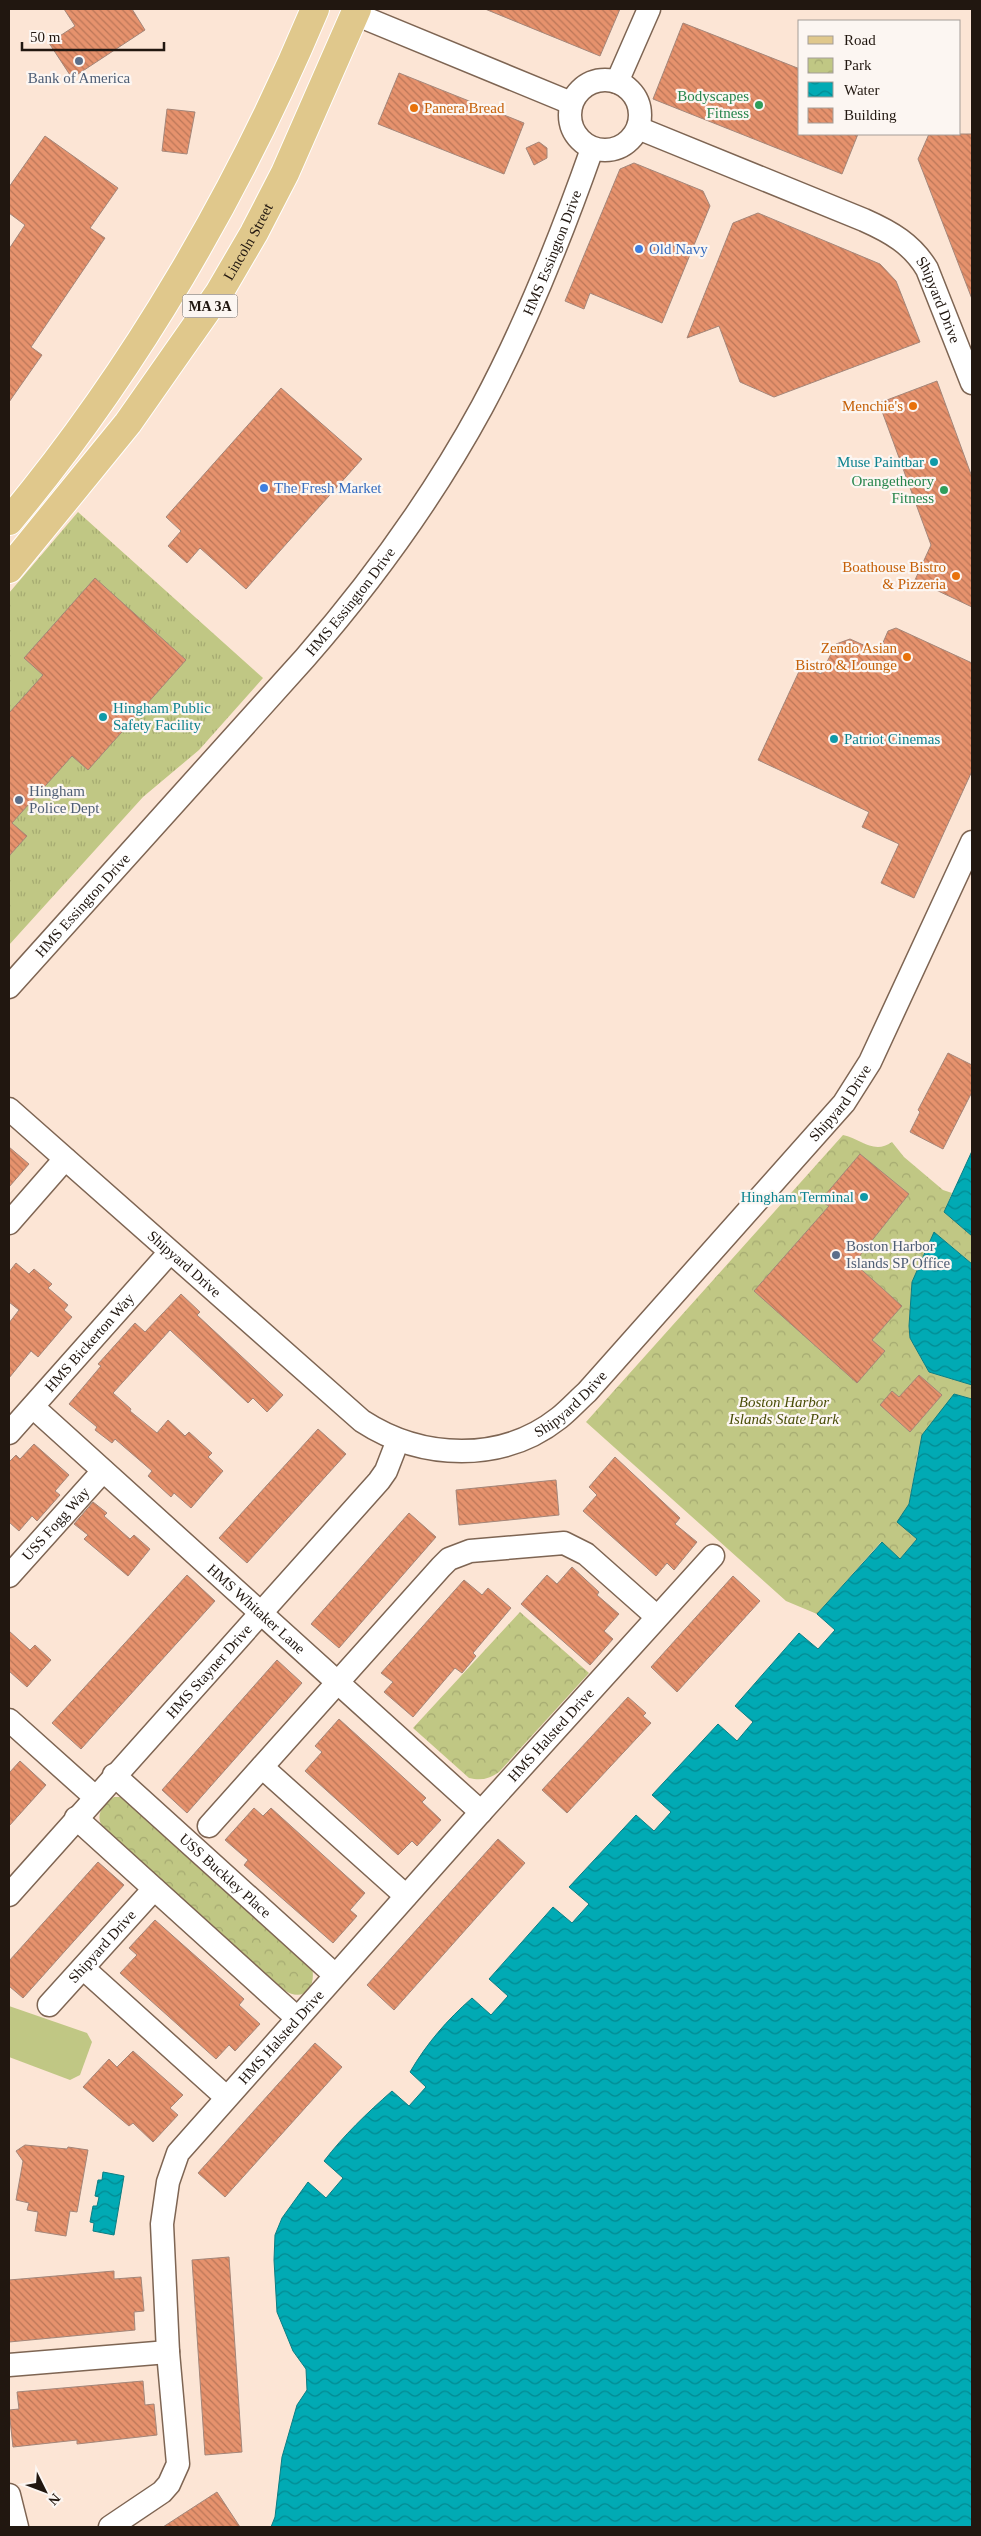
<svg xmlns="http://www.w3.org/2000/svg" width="981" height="2536" font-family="'Times New Roman',serif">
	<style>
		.grass { fill: url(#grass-tufts) }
		.park { fill: url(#park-crowns) }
		.pitch { fill: #c0c784 }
		.water { fill: url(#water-waves); stroke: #0b7e83 }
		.building { fill: url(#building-back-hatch); stroke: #a48679 }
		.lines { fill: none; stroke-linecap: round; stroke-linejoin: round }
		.street-casing { stroke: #7e6553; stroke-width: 25 }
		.primary-casing { stroke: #fff; stroke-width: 30 }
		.street { stroke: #fff; stroke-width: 22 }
		.primary { stroke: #e0c88c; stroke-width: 28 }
		.service-dot { fill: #5c6f8a; stroke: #fcf6f2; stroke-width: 2 }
		.leisure-dot { fill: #2e9e5b; stroke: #fcf6f2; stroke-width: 2 }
		.food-dot { fill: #e8710a; stroke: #fcf6f2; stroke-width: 2 }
		.shop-dot { fill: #3f7fe0; stroke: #fcf6f2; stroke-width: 2 }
		.culture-dot { fill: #0f9aa8; stroke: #fcf6f2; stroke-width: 2 }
		.labels { text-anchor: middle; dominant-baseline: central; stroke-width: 4.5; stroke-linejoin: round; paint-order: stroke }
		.shield { fill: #fcf6f2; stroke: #635a54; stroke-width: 1 }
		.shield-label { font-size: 14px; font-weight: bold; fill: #211710 }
		.service-label { font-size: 15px; fill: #4e5e75; stroke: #fcf6f2; text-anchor: start }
		.leisure-label { font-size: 15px; fill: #27864d; stroke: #fcf6f2; text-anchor: end }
		.food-label { font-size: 15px; fill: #c56008; stroke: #fcf6f2; text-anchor: end }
		.street-label { font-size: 15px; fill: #211710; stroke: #fcf6f2 }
		.shop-label { font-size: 15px; fill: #366cbe; stroke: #fcf6f2; text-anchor: start }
		.culture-label { font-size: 15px; fill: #0d838f; stroke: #fcf6f2; text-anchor: end }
		.park-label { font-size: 15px; font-style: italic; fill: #4a4e08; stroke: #fcf6f2 }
	</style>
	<defs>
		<pattern id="grass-tufts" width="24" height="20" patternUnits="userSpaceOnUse" patternTransform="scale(1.25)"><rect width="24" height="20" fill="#c0c784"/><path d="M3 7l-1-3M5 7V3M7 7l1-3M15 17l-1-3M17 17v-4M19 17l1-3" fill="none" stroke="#a5aa71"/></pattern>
		<pattern id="park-crowns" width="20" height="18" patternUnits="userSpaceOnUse" patternTransform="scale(1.25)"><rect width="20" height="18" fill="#c0c784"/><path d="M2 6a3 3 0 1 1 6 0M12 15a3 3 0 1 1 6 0" fill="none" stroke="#a5aa71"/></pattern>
		<pattern id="water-waves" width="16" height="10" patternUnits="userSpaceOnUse" patternTransform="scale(1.25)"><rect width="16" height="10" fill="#01aab4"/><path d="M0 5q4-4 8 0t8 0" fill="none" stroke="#038991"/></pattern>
		<pattern id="building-back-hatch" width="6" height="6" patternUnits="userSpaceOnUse" patternTransform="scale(1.25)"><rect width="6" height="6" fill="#e6926d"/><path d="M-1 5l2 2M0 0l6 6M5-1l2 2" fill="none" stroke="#ba7658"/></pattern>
	</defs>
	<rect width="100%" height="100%" fill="#fce5d5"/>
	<path class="grass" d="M78 512 263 678 199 750 143 797 9 945V593Z"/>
	<path class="park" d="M843 1135C861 1139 874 1155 892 1142L904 1157 943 1190 952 1193 944 1212 972 1236V1264L934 1232 912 1282 909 1326 910 1338 929 1372 972 1385V1399L954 1394 918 1452 909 1504 898 1522 917 1539 900 1559 881 1542 817 1614 786 1601 586 1422Z
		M520 1612 589 1673 499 1772C489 1779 481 1781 469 1778L413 1728Z
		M114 1797H123L311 1964C318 1985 305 2004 284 1990L106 1831C93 1818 101 1806 114 1797Z"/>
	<path class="pitch" d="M9 2006 87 2033 92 2042 80 2075 70 2080 9 2057Z"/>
	<path class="water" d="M972 1151V1236L944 1212Z
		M934 1232 972 1264V1385L929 1372 910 1338 909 1326 912 1282Z
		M954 1394 972 1399V2527H271L275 2517 282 2457 297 2405 307 2390 306 2369 293 2351 277 2312 274 2260 275 2235 282 2218 308 2182 326 2198 343 2178 324 2161C344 2135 367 2113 392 2091L409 2106 426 2087 410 2072C427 2043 447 2020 472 1998L491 2015 508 1996 489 1979 553 1907 572 1923 589 1904 569 1887 636 1815 654 1831 671 1812 652 1795 718 1724 737 1741 753 1722 735 1706 799 1633 818 1649 835 1630 817 1614 882 1542 900 1559 917 1539 897 1522 909 1504 922 1435Z
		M103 2172 124 2176 114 2235 93 2231 94 2223 90 2222 93 2206H97L99 2197 95 2196 98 2180H102Z"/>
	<path class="building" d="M64 9H132L145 30 72 78 49 43 75 26Z
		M485 9H620L600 56Z
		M683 23 800 69V134H858L842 174 653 99Z
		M399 73 524 123 504 174 378 124Z
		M167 109 195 112 187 154 162 151Z
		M929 134H972V299L918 159Z
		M45 136 118 188 90 228 105 238 31 347 42 355 9 402V249L25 225 9 213V187Z
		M539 142 547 148V158L534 165 526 148Z
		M634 163 703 191 710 206 662 323 590 293 584 309 565 301 620 169Z
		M758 213 880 264 896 281 920 342 774 397 740 382 719 326 687 338 733 223Z
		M937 381 972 477V607L915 580 931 545 879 403Z
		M281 388 362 459 246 589 200 548 187 563 168 546 181 531 166 517Z
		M95 578 186 660 88 770 72 756 12 823 27 836 9 856V713L43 675 24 658Z
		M896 628 972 663V771L914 898 881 883 899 844 862 827 869 812 758 760 802 665 821 674 836 644 850 639 879 652 888 631Z
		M948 1053 972 1065V1092L943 1149 910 1132 920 1112 918 1110Z
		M9 1147 29 1164 9 1187Z
		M860 1154 909 1194 854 1263 902 1306 872 1340 885 1351 857 1383 754 1291 829 1206 820 1201Z
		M16 1263 29 1274 34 1269 52 1284 48 1288 68 1305 64 1310 72 1317 38 1357 31 1351 9 1378V1323L19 1310 9 1302V1272Z
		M181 1294 200 1312 197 1315 283 1395 267 1412 253 1398 248 1403 170 1330 113 1393 131 1409 130 1411 157 1433 168 1420 185 1436 189 1432 212 1453 208 1457 223 1471 191 1508 174 1493 171 1497 148 1476 152 1471 115 1439 112 1443 95 1430 97 1427 69 1404 101 1366 98 1364 135 1323 145 1332Z
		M919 1375 942 1395 910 1432 880 1405 892 1391 899 1397Z
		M318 1429 346 1454 247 1563 219 1538Z
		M34 1444 69 1475 55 1491 60 1495 37 1521 32 1516 19 1531 9 1522V1462L16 1455 20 1459Z
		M615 1457 680 1518 675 1524 697 1542 674 1570 667 1563 656 1576 583 1511 597 1495 589 1487Z
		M556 1480 559 1515 459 1525 456 1490Z
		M93 1502 107 1513 104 1516 130 1539 134 1535 150 1549 128 1576 84 1539 88 1535 74 1524Z
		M409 1513 436 1537 339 1648 311 1624Z
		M572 1567 599 1592 597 1595 619 1614 604 1631 613 1639 590 1665 521 1604 547 1575 557 1584Z
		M187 1575 215 1601 81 1749 52 1723Z
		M733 1576 760 1601 677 1692 651 1667Z
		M464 1580 482 1595 488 1588 511 1608 473 1653 476 1656 462 1673 455 1668 413 1717 384 1692 393 1682 381 1673Z
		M9 1631 30 1650 35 1645 51 1660 27 1687 9 1671Z
		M277 1660 302 1683 187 1813 162 1790Z
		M628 1697 646 1713 643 1716 651 1723 567 1813 542 1790Z
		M339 1719 426 1798 422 1802 441 1820 417 1846 412 1841 398 1855 305 1771 322 1752 315 1746Z
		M20 1761 46 1785 9 1826V1773Z
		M254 1808 263 1816 271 1808 365 1893 350 1910 357 1916 333 1943 244 1865 248 1860 225 1840Z
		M498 1839 525 1863 394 2010 367 1985Z
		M98 1862 124 1885 23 1998 9 1986V1961Z
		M155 1920 244 1999 239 2005 260 2024 235 2051 229 2045 216 2059 120 1973 137 1955 129 1948Z
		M315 2043 342 2067 225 2197 198 2173Z
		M133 2051 183 2095 170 2108 178 2115 153 2142 133 2123 129 2126 83 2087 109 2059 117 2067Z
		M25 2145 67 2149 68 2147 88 2150 77 2212 70 2211 66 2236 35 2231 38 2212 27 2210 29 2203 16 2200 23 2161 16 2151Z
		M229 2257 242 2452 205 2455 192 2260Z
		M114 2271V2279L141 2277 144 2311 134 2312 135 2330 9 2342V2280Z
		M143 2381 145 2405 154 2404 157 2435 77 2444V2440L13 2447 9 2410 19 2409 17 2392Z
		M217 2492 240 2527H163Z"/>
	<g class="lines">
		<g class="street-casing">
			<g id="street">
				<path d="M355 14 571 103"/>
				<circle cx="605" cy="115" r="35"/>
				<path d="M617 82 649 9"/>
				<path id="s1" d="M638 128 864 220C891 232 912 244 927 269L972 383"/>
				<path id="s2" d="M9 987 305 658C372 581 433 497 482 407 526 325 561 237 592 149"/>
				<path id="s3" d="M9 1109 362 1421C422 1460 502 1463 559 1418 569 1410 578 1400 587 1392L844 1103 870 1062 972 842"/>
				<path d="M9 1223 65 1159"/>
				<path id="s4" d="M33 1407 481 1812"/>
				<path id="s5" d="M9 1433 170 1252"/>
				<path id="s6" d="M9 1576 103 1471"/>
				<path d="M9 1720 95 1797"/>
				<path d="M262 1767 406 1896"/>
				<path id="s7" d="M114 1775 335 1975"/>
				<path d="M76 1818 297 2018"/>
				<path d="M209 1826 441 1567 449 1559 470 1551 564 1543 586 1554 656 1616"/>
				<path id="s8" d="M9 1895 379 1481 386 1471 398 1440"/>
				<path d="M83 1968 226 2097"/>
				<path id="s9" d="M49 2005 154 1889"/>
				<path d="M9 2365 168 2352"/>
				<path d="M9 2495 17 2527"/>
				<path id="s10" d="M110 2527 162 2492 169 2484 178 2464 168 2352 162 2224 168 2182 178 2153 481 1812 713 1556"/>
			</g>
		</g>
		<g class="primary-casing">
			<g id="primary">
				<path d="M9 521C135 370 239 190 315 9"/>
				<path id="s11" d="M9 569 128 423 219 293 254 233 285 173 357 9"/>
			</g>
		</g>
		<use href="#street" class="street"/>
		<use href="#primary" class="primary"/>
	</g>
	<g class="service-dot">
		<circle cx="79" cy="61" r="5"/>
		<circle cx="19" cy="800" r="5"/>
		<circle cx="836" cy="1255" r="5"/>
	</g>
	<g class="leisure-dot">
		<circle cx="759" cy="105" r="5"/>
		<circle cx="944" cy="490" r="5"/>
	</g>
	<g class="food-dot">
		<circle cx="414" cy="108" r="5"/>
		<circle cx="913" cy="406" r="5"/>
		<circle cx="956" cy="576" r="5"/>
		<circle cx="907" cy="657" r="5"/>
	</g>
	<g class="shop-dot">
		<circle cx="639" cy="249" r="5"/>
		<circle cx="264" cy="488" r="5"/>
	</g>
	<g class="culture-dot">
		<circle cx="934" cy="462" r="5"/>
		<circle cx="103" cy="717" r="5"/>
		<circle cx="834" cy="739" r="5"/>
		<circle cx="864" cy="1197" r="5"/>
	</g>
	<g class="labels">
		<rect class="shield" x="182.5" y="294.5" width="55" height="23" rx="4"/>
		<g class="shield-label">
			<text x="210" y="306">MA 3A</text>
		</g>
		<g class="service-label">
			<text x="79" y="78" text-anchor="middle">Bank of America</text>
			<text x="29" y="791">Hingham<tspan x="29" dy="17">Police Dept</tspan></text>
			<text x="846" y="1246">Boston Harbor<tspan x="846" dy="17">Islands SP Office</tspan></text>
		</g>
		<g class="leisure-label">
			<text x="749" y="96">Bodyscapes<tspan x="749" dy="17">Fitness</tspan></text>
			<text x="934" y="481">Orangetheory<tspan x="934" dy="17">Fitness</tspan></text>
		</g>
		<g class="food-label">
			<text x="424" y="108" text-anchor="start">Panera Bread</text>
			<text x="903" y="406">Menchie's</text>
			<text x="946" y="567">Boathouse Bistro<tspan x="946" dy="17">&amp; Pizzeria</tspan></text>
			<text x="897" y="648">Zendo Asian<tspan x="897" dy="17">Bistro &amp; Lounge</tspan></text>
		</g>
		<g class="street-label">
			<text stroke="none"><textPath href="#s11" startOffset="406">Lincoln Street</textPath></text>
			<text stroke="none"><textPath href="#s2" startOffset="920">HMS Essington Drive</textPath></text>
			<text stroke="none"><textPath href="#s1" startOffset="358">Shipyard Drive</textPath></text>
			<text stroke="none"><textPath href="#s2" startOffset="515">HMS Essington Drive</textPath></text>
			<text stroke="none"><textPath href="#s2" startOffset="110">HMS Essington Drive</textPath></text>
			<text stroke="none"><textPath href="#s3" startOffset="1104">Shipyard Drive</textPath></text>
			<text stroke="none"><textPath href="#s3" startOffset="234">Shipyard Drive</textPath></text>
			<text stroke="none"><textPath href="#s5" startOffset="121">HMS Bickerton Way</textPath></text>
			<text stroke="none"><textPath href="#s3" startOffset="699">Shipyard Drive</textPath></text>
			<text stroke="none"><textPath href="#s6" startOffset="70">USS Fogg Way</textPath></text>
			<text stroke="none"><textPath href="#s4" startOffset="301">HMS Whitaker Lane</textPath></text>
			<text stroke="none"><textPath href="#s8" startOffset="300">HMS Stayner Drive</textPath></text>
			<text stroke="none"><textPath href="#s10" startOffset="969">HMS Halsted Drive</textPath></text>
			<text stroke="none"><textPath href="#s7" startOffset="150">USS Buckley Place</textPath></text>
			<text stroke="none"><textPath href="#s9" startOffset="79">Shipyard Drive</textPath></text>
			<text stroke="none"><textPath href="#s10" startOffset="564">HMS Halsted Drive</textPath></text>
		</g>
		<g class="shop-label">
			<text x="649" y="249">Old Navy</text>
			<text x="274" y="488">The Fresh Market</text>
		</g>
		<g class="culture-label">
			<text x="924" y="462">Muse Paintbar</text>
			<text x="113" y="708" text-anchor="start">Hingham Public<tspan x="113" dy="17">Safety Facility</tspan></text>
			<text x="844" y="739" text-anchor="start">Patriot Cinemas</text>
			<text x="854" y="1197">Hingham Terminal</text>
		</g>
		<g class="park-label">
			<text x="784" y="1402">Boston Harbor<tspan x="784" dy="17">Islands State Park</tspan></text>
		</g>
	</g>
	<rect width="981" height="2536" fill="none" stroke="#211710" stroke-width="20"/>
	<rect x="798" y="20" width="162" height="115" fill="#fcf6f2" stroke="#a49d98"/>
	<rect x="808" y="36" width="25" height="8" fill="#e0c88c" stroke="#a49d98"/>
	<text x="844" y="45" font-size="15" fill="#211710">Road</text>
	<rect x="808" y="58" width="25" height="15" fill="url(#park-crowns)" stroke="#a49d98"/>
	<text x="844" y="70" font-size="15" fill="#211710">Park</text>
	<rect x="808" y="82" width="25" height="15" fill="url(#water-waves)" stroke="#a49d98"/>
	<text x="844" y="95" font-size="15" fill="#211710">Water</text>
	<rect x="808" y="108" width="25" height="15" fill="url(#building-back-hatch)" stroke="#a49d98"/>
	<text x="844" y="120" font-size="15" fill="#211710">Building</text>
	<g transform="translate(45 2491) rotate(132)" stroke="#fcf6f2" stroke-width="4" paint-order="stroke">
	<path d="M0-4L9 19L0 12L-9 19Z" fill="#211710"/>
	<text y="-8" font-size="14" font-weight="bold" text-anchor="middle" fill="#211710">N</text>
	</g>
	<path d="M22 42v8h142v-8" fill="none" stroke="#211710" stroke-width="2.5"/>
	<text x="30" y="42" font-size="15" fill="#211710" stroke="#fcf6f2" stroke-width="4" paint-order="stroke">50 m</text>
</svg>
